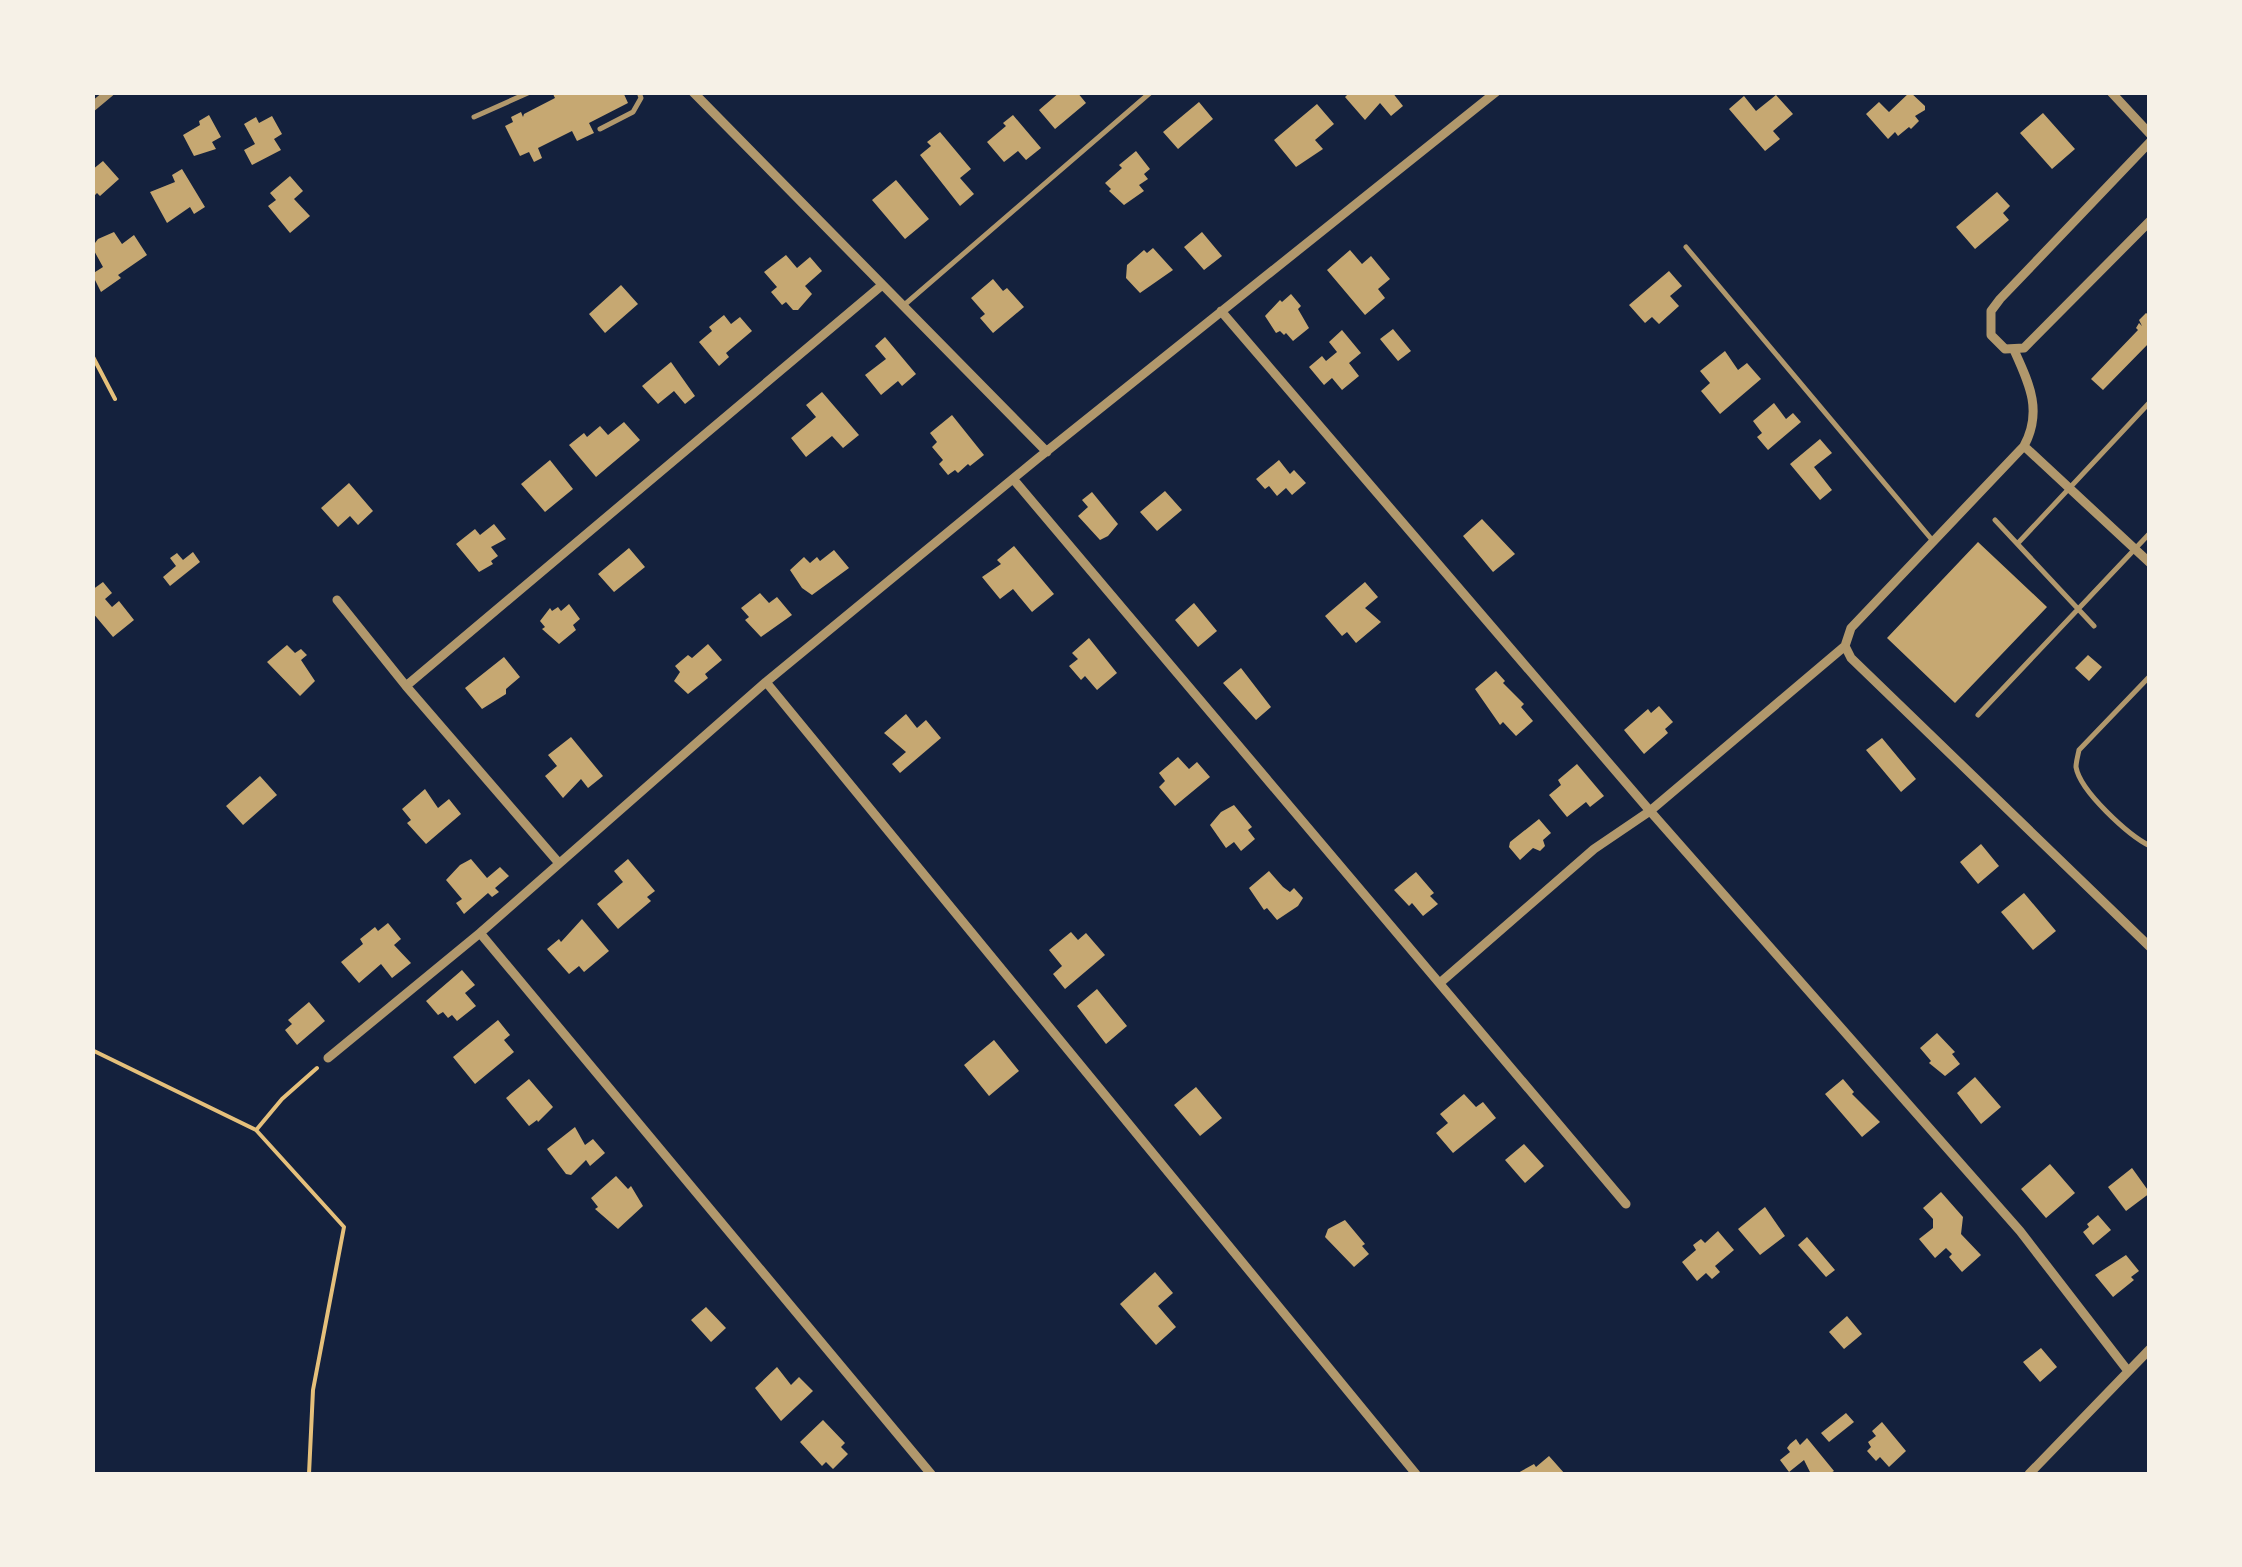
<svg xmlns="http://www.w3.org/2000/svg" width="2242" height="1567" font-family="'IBM Plex Serif',serif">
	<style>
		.building { fill: #c6a872 }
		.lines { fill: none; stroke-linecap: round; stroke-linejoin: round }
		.path { stroke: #e5c07b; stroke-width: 4 }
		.service { stroke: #b1986c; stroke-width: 5 }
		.minor { stroke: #b1986c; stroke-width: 9 }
	</style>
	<rect width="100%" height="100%" fill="#14213d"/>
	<path class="building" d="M552 92H623L628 103 589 123 594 133 577 141 572 131 538 148 542 158 534 162 529 152 520 156 505 126 513 122 511 117 521 112 523 117 524 114 555 98Z
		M1060 92H1077L1086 103 1055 129 1039 110Z
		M1350 92H1392L1403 106 1391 116 1380 103 1365 120 1345 97Z
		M1910 92 1925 106V110L1915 116 1919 121 1911 129 1909 127 1898 136 1895 132 1888 139 1866 114 1879 102 1889 112Z
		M1776 95 1793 114 1773 131 1780 139 1765 151 1729 109 1744 96 1756 111Z
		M1199 102 1213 119 1178 149 1163 132Z
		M1317 104 1334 124 1315 140 1323 149 1296 167 1274 140Z
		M2043 113 2075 149 2052 169 2020 133Z
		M209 115 221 137 212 142 216 149 194 156 183 135 200 125 199 121Z
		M1013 115 1041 148 1026 160 1018 151 1004 162 987 142 1006 126 1003 123Z
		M272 116 282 134 274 139 281 150 252 165 244 150 255 144 244 124 256 117 259 123Z
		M940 132 971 169 960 178 974 194 960 206 920 155 931 146 927 142Z
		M1136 151 1150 169 1144 174 1148 179 1139 185 1144 191 1124 205 1109 191 1111 189 1105 183 1122 168 1119 165Z
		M103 161 119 179 100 196 97 193 92 198V170Z
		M182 169 205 207 194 214 190 207 167 223 150 192 175 182 172 175Z
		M290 176 303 191 294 199 310 216 290 233 268 206 276 200 270 193Z
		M896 180 929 219 905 239 872 200Z
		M1997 192 2010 206 2003 213 2009 220 1975 249 1956 227Z
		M114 232 122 244 134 235 147 255 118 275 121 278 101 292 92 274 103 267 92 247 98 239Z
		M1202 232 1222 256 1204 270 1184 247Z
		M1153 248 1173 270 1140 293 1126 278 1127 265 1144 250 1147 253Z
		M1350 250 1362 264 1371 256 1390 279 1378 289 1385 298 1365 315 1327 270Z
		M786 255 797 268 810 257 822 271 805 286 812 294 798 310H793L786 302 782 305 771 292 777 287 764 272Z
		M1669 271 1682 286 1670 296 1679 306 1659 324 1652 317 1645 323 1629 305Z
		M993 279 1003 291 1007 288 1024 307 993 333 980 318 985 314 971 298Z
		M621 285 638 304 605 333 589 314Z
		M1291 294 1301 306 1298 309 1309 328 1293 341 1286 333 1284 335 1280 331 1276 333 1265 316 1280 300 1282 302Z
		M2146 313 2150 316V342L2103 390 2091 379 2138 330 2136 328 2139 323 2142 326 2139 320Z
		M724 315 731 324 740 317 752 331 726 353 729 357 719 366 699 342 712 331 709 327Z
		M1393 329 1411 351 1398 361 1380 339Z
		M1342 330 1361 353 1349 363 1359 376 1342 390 1332 378 1324 385 1309 367 1322 356 1326 361 1337 352 1329 342Z
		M885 337 916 374 902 386 898 381 881 395 865 375 886 359 875 346Z
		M1725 351 1738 370 1747 363 1761 379 1720 414 1701 391 1710 383 1700 371Z
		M671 362 695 396 685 404 674 391 658 404 642 386Z
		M822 392 859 435 843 448 832 436 806 457 791 438 816 417 806 405Z
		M1774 403 1786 419 1793 413 1801 422 1768 450 1757 437 1762 433 1753 421Z
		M952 415 984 455 970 466 968 464 958 473 955 470 948 475 939 464 943 460 932 447 937 442 930 433Z
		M624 422 640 440 596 477 569 445 584 433 587 437 600 426 608 435Z
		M1820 439 1832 453 1814 467 1832 490 1820 500 1790 464Z
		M550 460 573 489 545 512 521 484Z
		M1279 460 1290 474 1294 470 1306 483 1292 495 1286 488 1277 496 1269 486 1265 489 1256 479Z
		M349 483 373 511 358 525 350 516 338 527 321 508Z
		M1165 491 1182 510 1157 531 1140 512Z
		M1092 492 1118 524 1108 536 1100 540 1078 516 1088 507 1082 500Z
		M1482 519 1515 554 1493 572 1463 536Z
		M494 524 506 539 491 547 498 556 491 561 493 564 479 572 456 544 475 529 480 535Z
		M1978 542 2047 607 1955 703 1887 638Z
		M1014 546 1054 594 1032 612 1013 589 1000 599 982 577 1001 564 997 560Z
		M629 548 645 567 614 592 598 574Z
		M834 550 849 568 812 595 802 588 790 570 804 557 810 563 817 557 820 561Z
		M193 552 200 562 170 586 163 577 176 566 170 558 177 553 183 560Z
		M103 582 112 593 105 599 112 607 119 601 134 620 113 637 92 612V590Z
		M1365 582 1378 597 1365 608 1381 622 1356 643 1347 632 1342 636 1325 616Z
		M760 593 769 603 777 597 792 615 761 637 745 620 749 617 741 608Z
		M1194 603 1217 631 1198 647 1175 620Z
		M569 604 580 619 573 625 576 630 559 644 542 629 545 627 540 621 550 608 552 611 558 607 561 611Z
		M1089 638 1117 673 1097 690 1085 676 1081 680 1069 666 1078 659 1072 653Z
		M708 644 722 660 705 674 708 678 688 694 674 681 680 672 675 666 688 655 692 658Z
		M287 645 295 653 301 649 307 655 301 660 315 681 300 696 267 662Z
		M2088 655 2102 667 2089 681 2075 668Z
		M504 657 520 677 506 689V694L482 709 465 688Z
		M1241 668 1271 707 1256 720 1223 683Z
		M1496 671 1505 681 1503 683 1524 704 1521 707 1533 721 1516 736 1503 722 1500 725 1475 689Z
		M1659 706 1673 722 1665 729 1668 733 1644 754 1624 730 1648 709 1651 713Z
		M906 714 917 728 926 720 941 738 900 773 892 764 906 752 884 733Z
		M571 737 603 776 588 788 581 779 563 798 545 776 557 766 548 755Z
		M1882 738 1916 779 1901 792 1866 750Z
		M1178 757 1189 769 1197 762 1210 777 1175 806 1159 787 1165 781 1159 773Z
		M1577 764 1604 796 1590 807 1586 802 1567 817 1549 795 1561 785 1558 780Z
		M260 776 277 795 243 825 226 806Z
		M425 789 438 808 449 799 461 814 426 844 407 823 411 820 402 809Z
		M1234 805 1252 827 1248 830 1255 839 1241 851 1234 842 1226 848 1210 825 1221 812Z
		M1539 819 1551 833 1543 840 1545 846 1540 851 1533 848 1520 860 1509 847 1510 842Z
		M1981 844 1999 866 1978 884 1960 862Z
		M471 859 487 878 500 867 509 876 495 888 499 892 492 897 488 893 464 914 456 903 462 899 446 880 460 865Z
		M628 859 655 891 647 897 651 901 618 929 597 904 623 882 614 871Z
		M1269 871 1283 887 1290 892 1294 888 1303 898 1298 906 1277 920 1267 908 1264 910 1249 888Z
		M1416 872 1434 893 1430 896 1438 904 1423 916 1412 903 1409 906 1394 890Z
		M2024 893 2056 931 2033 950 2001 912Z
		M582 919 609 951 584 972 579 966 569 974 547 949 559 939 561 942Z
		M388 923 401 939 394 945 411 963 392 978 381 964 359 983 341 962 363 944 360 939 375 927 378 931Z
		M1071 932 1078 940 1086 933 1105 955 1065 989 1053 974 1062 966 1049 950Z
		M462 970 475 985 465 993 476 1006 457 1021 452 1015 448 1018 443 1012 438 1015 426 1001Z
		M1097 989 1127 1026 1106 1044 1077 1006Z
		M309 1002 325 1021 297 1045 285 1030 292 1024 288 1020Z
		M498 1020 510 1035 504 1040 514 1052 475 1084 453 1057Z
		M1937 1033 1955 1052 1952 1054 1960 1064 1945 1076 1929 1063 1931 1061 1920 1048Z
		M994 1040 1019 1071 989 1096 964 1065Z
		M1975 1077 2001 1107 1981 1124 1957 1093Z
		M529 1079 553 1107 538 1122 537 1120 529 1126 506 1098Z
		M1843 1079 1854 1092 1852 1094 1880 1122 1862 1137 1825 1094Z
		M1196 1087 1222 1118 1200 1136 1174 1105Z
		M1464 1094 1476 1107 1483 1102 1496 1118 1453 1153 1436 1133 1448 1123 1440 1114Z
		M575 1127 585 1145 593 1139 605 1153 590 1166 586 1160 571 1175 566 1174 547 1149Z
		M1524 1144 1544 1166 1525 1183 1505 1160Z
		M2050 1164 2075 1193 2046 1218 2021 1189Z
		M2132 1168 2150 1193 2126 1211 2108 1187Z
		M616 1176 628 1189 631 1186 643 1206 618 1229 595 1209 598 1207 591 1198Z
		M1941 1192 1963 1217 1961 1234 1981 1255 1962 1272 1949 1257 1952 1254 1946 1248 1935 1258 1919 1239 1933 1228V1219L1923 1208Z
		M1765 1207 1785 1236 1760 1255 1738 1229Z
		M2098 1215 2111 1230 2093 1245 2083 1232 2089 1227 2087 1224Z
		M1345 1220 1365 1244 1362 1246 1369 1254 1354 1267 1325 1237 1328 1229Z
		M1718 1231 1734 1250 1715 1266 1720 1272 1712 1279 1706 1273 1697 1281 1682 1262 1696 1250 1693 1245 1701 1239 1705 1243Z
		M1807 1237 1835 1270 1826 1277 1798 1245Z
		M2126 1255 2139 1271 2131 1277 2134 1280 2113 1297 2095 1275Z
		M1155 1272 1173 1293 1158 1306 1176 1327 1156 1345 1120 1304Z
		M706 1307 726 1328 711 1342 691 1320Z
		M1847 1316 1862 1334 1844 1349 1829 1332Z
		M2041 1348 2057 1367 2040 1382 2023 1362Z
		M777 1367 791 1385 799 1377 813 1391 781 1421 755 1388Z
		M1846 1413 1854 1422 1829 1442 1821 1433Z
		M823 1420 845 1443 841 1447 848 1454 833 1469 826 1462 822 1466 800 1442Z
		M1882 1422 1906 1451 1889 1467 1880 1457 1876 1461 1867 1451 1871 1447 1868 1442 1876 1436 1872 1431Z
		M1807 1438 1834 1471 1829 1474H1811L1804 1460 1789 1472 1780 1460 1790 1452 1787 1448 1790 1444 1796 1439 1800 1445Z
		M1549 1456 1565 1474H1516L1534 1464 1536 1467Z"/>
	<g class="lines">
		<path class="path" d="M92 355 115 399
			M92 1050 256 1130 344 1227 313 1390 309 1474
			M257 1129 282 1099 317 1068"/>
		<path class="service" d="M474 117 530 92
			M600 129 633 112 641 98 639 92
			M1686 247 1933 541
			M903 306 1151 92
			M1995 520 2094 626
			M2019 542 2150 402
			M2150 676 2079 750C2078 755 2076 762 2076 767 2080 791 2128 835 2150 846
			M1978 715 2150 533"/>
		<path class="minor" d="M693 92 1047 452
			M2111 92 2150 134
			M92 107 110 92
			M2150 142 2000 299 1991 311V335L2005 349 2024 348 2150 221
			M1221 311 1650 811 2020 1231 2128 1371
			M2014 350C2029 383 2043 411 2024 446L1851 628 1845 646 1851 658 2150 947
			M2024 446 2150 563
			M1014 480 1626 1204
			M337 600 406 686 558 862
			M766 682 1416 1474
			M406 686 881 286
			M480 933 931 1474
			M1441 982 1594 849 1650 811 1845 646
			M328 1058 480 933 766 682 1037 459 1496 92
			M2029 1474 2150 1349"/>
	</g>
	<rect width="2242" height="1567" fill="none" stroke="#f6f1e7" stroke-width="190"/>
</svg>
